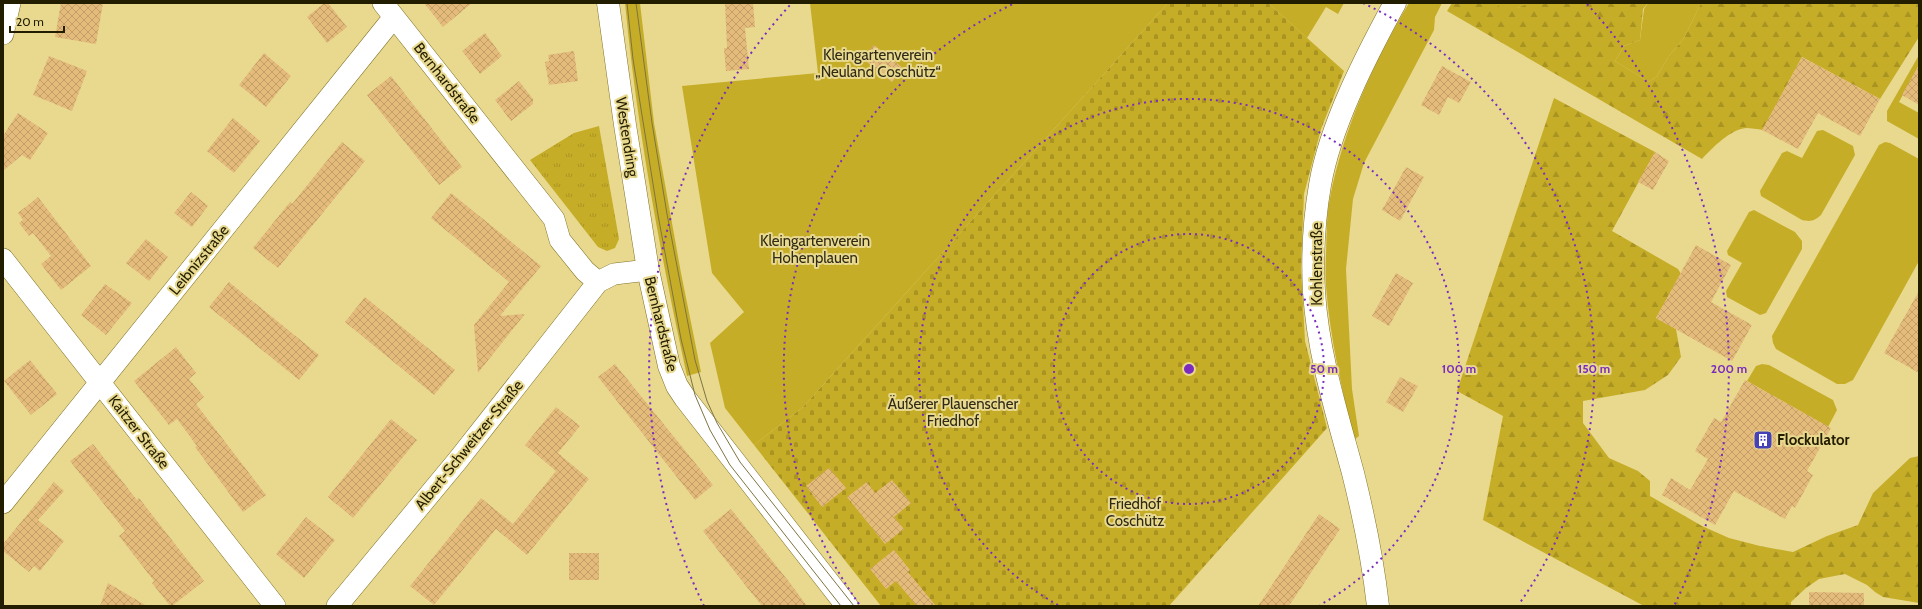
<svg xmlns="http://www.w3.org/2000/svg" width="1922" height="609" font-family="Cabin,sans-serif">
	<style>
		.green { fill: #c6ad27 }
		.forest { fill: url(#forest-firs) }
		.cemetery { fill: url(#cemetery-stones) }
		.park { fill: url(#park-tufts) }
		.building { fill: url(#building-cross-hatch) }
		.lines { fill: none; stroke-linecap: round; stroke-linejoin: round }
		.minor-casing { stroke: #807227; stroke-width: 22 }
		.tertiary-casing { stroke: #807227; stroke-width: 23 }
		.minor { stroke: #fff; stroke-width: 21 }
		.tertiary { stroke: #fff; stroke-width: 22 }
		.tram { stroke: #7e7442; stroke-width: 1 }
		.ring { fill: none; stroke: #7b2cbf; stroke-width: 2; stroke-dasharray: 2 4 }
		.labels { text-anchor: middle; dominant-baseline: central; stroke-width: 4; stroke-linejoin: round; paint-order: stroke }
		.park-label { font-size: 15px; fill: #2f2a15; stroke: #e8d98f }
		.street-label { font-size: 15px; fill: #231d00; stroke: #e8d98f }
		.poi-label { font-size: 15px; font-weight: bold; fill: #231d00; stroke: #e8d98f; text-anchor: start }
		.centre { fill: #7b2cbf; stroke: #e8d98f; stroke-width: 2 }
		.ring-label { font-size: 12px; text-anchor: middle; font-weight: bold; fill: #7b2cbf; stroke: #e8d98f; stroke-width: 4; stroke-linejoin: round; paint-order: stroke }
	</style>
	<defs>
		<pattern id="forest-firs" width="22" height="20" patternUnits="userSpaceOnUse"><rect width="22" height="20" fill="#c6ad27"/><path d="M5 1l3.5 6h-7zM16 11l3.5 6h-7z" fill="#aa9421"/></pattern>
		<pattern id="cemetery-stones" width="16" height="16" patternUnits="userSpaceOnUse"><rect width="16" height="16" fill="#c6ad27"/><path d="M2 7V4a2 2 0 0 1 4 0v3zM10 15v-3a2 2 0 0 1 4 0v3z" fill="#aa9421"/></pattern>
		<pattern id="park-tufts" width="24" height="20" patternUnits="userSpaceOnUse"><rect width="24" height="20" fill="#c6ad27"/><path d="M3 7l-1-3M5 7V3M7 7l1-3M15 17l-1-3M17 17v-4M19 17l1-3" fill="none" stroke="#aa9421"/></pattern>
		<pattern id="building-cross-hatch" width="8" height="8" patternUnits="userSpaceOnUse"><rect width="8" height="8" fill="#e5bb7b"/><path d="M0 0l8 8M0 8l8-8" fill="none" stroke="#c4a069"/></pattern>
	</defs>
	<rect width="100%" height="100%" fill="#e8d98f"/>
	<path class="green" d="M625 3H640L654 123 681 273 701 372 687 376C660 253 637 128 625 3Z
		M810 3H1168L803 407 754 445 725 408 710 343 744 312 712 273 682 86 818 73Z
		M1268 3H1344L1338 14 1326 7 1307 38Z
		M1409 3H1442L1435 17 1434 30 1364 163 1353 199 1346 269 1352 389 1359 436 1354 440C1342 389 1330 339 1326 286 1325 275 1326 264 1326 253 1327 235 1326 216 1330 198 1343 130 1373 63 1409 3Z
		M1497 3H1528L1517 8H1499Z
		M1648 3H1701L1684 38 1669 56 1657 76 1649 82 1615 61 1624 46 1640 40 1644 9Z
		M1919 55V65L1899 102 1919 113V139L1887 121V111Z
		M1823 130 1853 146 1855 155 1821 215C1814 221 1811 222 1802 220L1761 196 1760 191 1782 153 1787 151 1802 158 1817 131Z
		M1885 142 1890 143 1919 159V261L1853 380 1845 384H1837L1776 349 1773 343 1772 336 1879 145Z
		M1754 210 1795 232 1802 241V249L1766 313 1760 315 1727 297 1726 291 1742 263 1728 255 1727 251 1749 212Z
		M1762 364 1769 365 1833 400 1837 410 1828 427 1747 381 1756 366Z"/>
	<path class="forest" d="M1452 3H1497L1500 8H1517L1528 3H1648L1643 9 1640 40 1624 46 1615 61 1649 82 1657 76 1669 56 1684 38 1701 3H1919V37L1880 99 1802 57 1763 130C1757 129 1751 128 1746 128 1731 129 1712 148 1702 159L1447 11Z
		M1554 98 1655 152 1612 231 1678 269 1681 274 1656 318 1676 329 1681 357 1668 375 1645 390 1583 401V423L1609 458 1638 471 1650 481V496L1702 526 1729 538 1760 546 1793 552 1827 536 1858 525 1873 493 1910 458 1919 456V603L1883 597 1875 592 1867 585 1845 574 1819 579 1806 588 1791 602V606H1644L1483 520 1503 416 1457 391Z"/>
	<path class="cemetery" d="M1168 3H1268L1344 71 1321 129 1304 194 1301 268 1305 341 1327 428 1169 606H881L754 445 803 407Z"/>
	<path class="park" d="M599 126 619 239 615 248 607 251 598 247 530 160 574 133Z"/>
	<path class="building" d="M61 3H103L96 44 55 37Z
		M324 3H328L347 27 327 43 307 17Z
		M424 3H472L443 27Z
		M725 3H753L755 27 745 28 749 69 726 71 724 48H727Z
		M485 33 502 56 480 74 462 51Z
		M874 45 903 68 892 82 862 58Z
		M574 51 578 81 549 85 545 62 549 61 548 55Z
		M264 53 291 76 266 107 239 85Z
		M49 56 87 71 72 111 33 95Z
		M1802 57 1880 99 1860 136 1818 113 1798 149 1762 130Z
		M1919 65V105L1902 95Z
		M1442 66 1471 82 1459 103 1448 97 1439 115 1421 105Z
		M391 76 462 167 439 185 367 95Z
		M519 81 533 99V104L511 121 495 100Z
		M18 113 48 133 30 160 22 155 3 171V136Z
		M233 118 260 141 234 173 207 151Z
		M342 142 365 161 278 268 253 248 290 202 292 204Z
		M1655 152 1669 161 1653 190 1638 182Z
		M1406 167 1424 177 1400 221 1382 210Z
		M191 192 208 206 192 227 174 213Z
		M451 193 541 266 500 316 525 314 478 373 474 325 509 282 431 218Z
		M38 197 91 266 61 290 41 264 51 256 33 233 29 236 19 223 23 220 18 213Z
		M146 239 168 257 149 281 126 263Z
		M1696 245 1731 265 1711 302 1752 325 1732 361 1656 318Z
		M1396 273 1413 283 1389 326 1372 316Z
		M229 282 319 355 299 380 209 307Z
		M105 284 132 303 106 335 81 315Z
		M1919 291V373L1884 353Z
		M365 297 455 370 434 395 345 322Z
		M176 347 196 373 189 379 204 397 196 404 266 495 243 512 195 447 197 446 177 419 169 425 134 381Z
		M30 360 57 394 31 415 4 381Z
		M615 364 713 485 695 500 598 377Z
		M1400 377 1418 386 1403 412 1386 402Z
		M1745 380 1831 428 1807 471 1813 475 1795 508 1792 506 1785 519 1734 491 1715 525 1662 495 1671 478 1690 490 1708 459 1695 451 1714 418 1721 422Z
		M556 407 580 426 558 453 589 479 527 555 496 529 434 605 410 586 481 498 513 524 556 471 525 445Z
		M391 419 417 440 353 518 328 497Z
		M93 444 137 500 139 498 204 581 172 606H170L152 583 154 581 119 536 125 531 70 461Z
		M829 468 846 488 822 507 806 486Z
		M892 480 911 503 894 517 904 529 885 544 847 497 867 482 875 493Z
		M54 482 64 491 38 520 64 541 40 571 34 566 29 572 3 551V544Z
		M731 509 790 583 807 606H762L742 581 703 531Z
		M1319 514 1340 529 1289 606H1258Z
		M306 517 335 540 304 578 276 554Z
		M894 550 910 570 908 572 936 606H917L896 581 886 589 870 569Z
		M569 553H599V580H569Z
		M108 583 147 606H100Z
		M1809 592 1864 593V606H1809Z"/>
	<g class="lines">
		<g class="minor-casing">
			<path id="minor" d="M383 3 554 219 560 240 585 271 598 282
				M3 34 10 3
				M3 259 275 606
				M3 503 394 17
				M337 606 458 460 598 282 614 274 648 270"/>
		</g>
		<g class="tertiary-casing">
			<path id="tertiary" d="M608 3 625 125 648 270 669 366 677 386 685 398 847 606
				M1378 606C1373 562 1364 517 1353 473 1337 414 1318 354 1314 292 1312 257 1314 220 1320 185 1330 126 1366 56 1395 3"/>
		</g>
		<use href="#minor" class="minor"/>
		<use href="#tertiary" class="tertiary"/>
		<path class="tram" d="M627 3 633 59 658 215 681 339 695 395 710 430 730 465 841 606
			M636 3 652 123 667 214 695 360 707 401 717 423 740 462 854 606"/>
	</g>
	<g class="ring">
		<circle cx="1189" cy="369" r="135"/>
		<path d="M1058 605A270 270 0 1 1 1320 605"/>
		<path d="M859 604A405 405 0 0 1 1015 3M1363 3A405 405 0 0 1 1519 604"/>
		<path d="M704 606A540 540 0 0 1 791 4M1587 4A540 540 0 0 1 1674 606"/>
	</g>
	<defs>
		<g id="building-square" transform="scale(1)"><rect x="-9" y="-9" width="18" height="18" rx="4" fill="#4542b8" stroke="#e8d98f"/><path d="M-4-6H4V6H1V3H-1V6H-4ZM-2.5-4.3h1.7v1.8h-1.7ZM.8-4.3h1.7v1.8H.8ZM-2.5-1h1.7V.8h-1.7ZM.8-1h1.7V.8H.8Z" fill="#fff"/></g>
	</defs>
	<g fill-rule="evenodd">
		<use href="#building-square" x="1763" y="440"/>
	</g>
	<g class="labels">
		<g class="park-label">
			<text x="878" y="55">Kleingartenverein<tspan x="878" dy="17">„Neuland Coschütz“</tspan></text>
			<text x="815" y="241">Kleingartenverein<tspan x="815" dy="17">Hohenplauen</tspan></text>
			<text x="953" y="404">Äußerer Plauenscher<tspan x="953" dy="17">Friedhof</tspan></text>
			<text x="1135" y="504">Friedhof<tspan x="1135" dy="17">Coschütz</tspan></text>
		</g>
		<g class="street-label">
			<text transform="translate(447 83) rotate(52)">Bernhardstraße</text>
			<text transform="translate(627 137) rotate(81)">Westendring</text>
			<text transform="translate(199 260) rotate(-51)">Leibnizstraße</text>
			<text transform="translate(1317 264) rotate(-90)">Kohlenstraße</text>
			<text transform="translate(661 324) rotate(76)">Bernhardstraße</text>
			<text transform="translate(139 432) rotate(52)">Kaitzer Straße</text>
			<text transform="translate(469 445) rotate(-51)">Albert-Schweitzer-Straße</text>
		</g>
		<g class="poi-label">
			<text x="1777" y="440">Flockulator</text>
		</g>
	</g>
	<circle cx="1189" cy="369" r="6" class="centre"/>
	<g class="ring-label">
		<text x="1324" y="373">50 m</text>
		<text x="1459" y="373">100 m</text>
		<text x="1594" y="373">150 m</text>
		<text x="1729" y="373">200 m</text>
	</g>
	<rect width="1922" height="609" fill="none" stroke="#231d00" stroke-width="8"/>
	<path d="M10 26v6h54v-6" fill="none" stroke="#231d00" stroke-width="2"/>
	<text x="16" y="26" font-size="12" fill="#231d00" stroke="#e8d98f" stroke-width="3" paint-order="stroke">20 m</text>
</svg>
